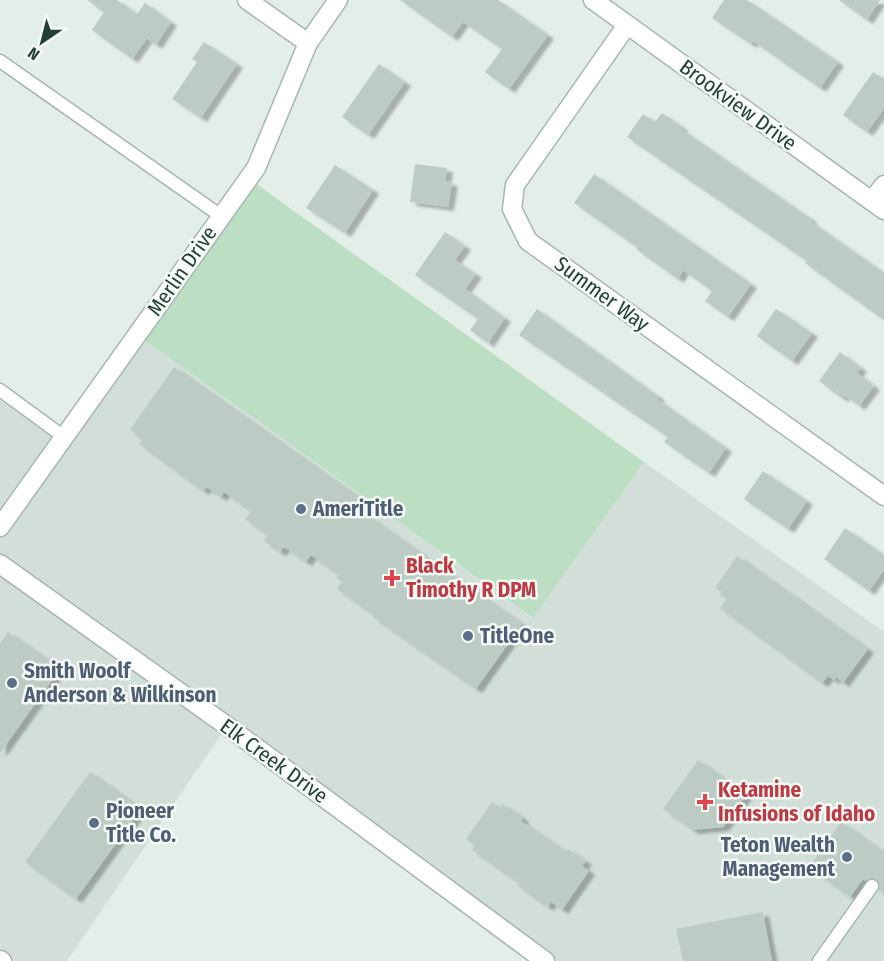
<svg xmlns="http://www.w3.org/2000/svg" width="884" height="961" font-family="'Fira Sans Condensed',sans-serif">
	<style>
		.built { fill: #d2ded8 }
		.green { fill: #bcdfc4 }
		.building { fill: #bcccc4; filter: url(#shadow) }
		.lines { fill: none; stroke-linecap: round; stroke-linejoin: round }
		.lane-casing { stroke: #a6b6b0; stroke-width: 15 }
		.street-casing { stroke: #a6b6b0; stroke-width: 21 }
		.lane { stroke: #fff; stroke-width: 12 }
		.street { stroke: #fff; stroke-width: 18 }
		.service-dot { fill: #5c6f8a; stroke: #f5faf7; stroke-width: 2 }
		.health-dot { fill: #e0444e; stroke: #f5faf7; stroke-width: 2 }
		.labels { text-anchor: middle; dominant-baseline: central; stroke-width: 5; stroke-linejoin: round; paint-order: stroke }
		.street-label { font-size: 21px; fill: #234036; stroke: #f5faf7 }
		.service-label { font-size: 21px; font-weight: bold; fill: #4e5e75; stroke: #f5faf7; text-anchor: start }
		.health-label { font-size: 21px; font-weight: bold; fill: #be3a42; stroke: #f5faf7; text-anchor: start }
	</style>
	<defs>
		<filter id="shadow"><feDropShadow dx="6" dy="4" stdDeviation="1.5" flood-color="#0004"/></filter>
	</defs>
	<rect width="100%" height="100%" fill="#e4eee9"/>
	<path class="built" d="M137 335 532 618 644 462 884 632V961H551L227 726 67 961H0V391L64 437Z"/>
	<path class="green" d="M248 178 644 462 533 618 137 335Z"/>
	<path class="building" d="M87 0H117L137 14 145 3 171 22 156 45 147 38 132 59 92 30 104 12Z
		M400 0H498L548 35 509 89 485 72 502 49 463 22 452 37Z
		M724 0H747L838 62 820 88 753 41 751 44 712 18Z
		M839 0H880L867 20Z
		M204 42 237 64 201 118 172 99 197 62 192 59Z
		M379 64 405 82 368 135 342 117Z
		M873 72 884 79V108L867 132 843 115Z
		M662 113 682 127 681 129 811 219 810 221 884 273V320L805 263 807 261 627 137 643 114 655 122Z
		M415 164 447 168 445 181 452 182 448 207 410 202Z
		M335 165 373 190 345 233 306 208Z
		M594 174 751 284 728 317 705 301 712 291 683 270 678 279 637 250 638 248 574 203Z
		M445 232 465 246 455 260 476 274 465 289 505 318 488 343 470 330 478 319 415 275Z
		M537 309 659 397 657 399 726 448 709 473 664 442 668 437 519 335Z
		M776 309 812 333 792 361 757 336Z
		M840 352 861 368 857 373 874 386 859 406 844 395 842 398 819 381Z
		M174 367 365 502 359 510 522 624 476 689 373 617 374 615 337 589 342 582 336 578 339 575 311 555 306 562 284 547 280 552 264 541 268 535 245 519 251 511 224 492 221 497 206 487 203 491 139 444 143 439 130 430Z
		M763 471 807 501 788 529 744 499Z
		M845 528 884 555V569L869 591 824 559Z
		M737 556 868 649 843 683 836 677 834 680 828 676 822 683 720 608 727 599 720 595 722 592 715 588Z
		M8 632 60 669 0 753V644Z
		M698 760 746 795 723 827 693 830 663 809Z
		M90 772 141 809 76 899 25 862Z
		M492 802 501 808 503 804 523 818 521 821 566 852 568 849 586 861 582 866 589 871 562 910 551 902 548 907 518 886 520 883 472 850 475 845 466 839Z
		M841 822 884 853V894L879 891V882L872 878 865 881 863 879 850 897 809 867Z
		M763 912 772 961H683L676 929Z"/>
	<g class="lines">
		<g class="lane-casing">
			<path id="lane" d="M0 61 221 216
				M0 390 64 437
				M819 961 872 886"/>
		</g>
		<g class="street-casing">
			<path id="street" d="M247 0 308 43
				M593 0 884 210
				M627 25 515 185 512 209 528 241 884 496
				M872 201 884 185
				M0 527 256 168 308 43 338 0
				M0 564 227 726 545 961
				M0 960 2 961"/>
		</g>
		<use href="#lane" class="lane"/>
		<use href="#street" class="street"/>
	</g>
	<g class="service-dot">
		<circle cx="301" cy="509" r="6"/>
		<circle cx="468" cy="636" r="6"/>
		<circle cx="12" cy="683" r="6"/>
		<circle cx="94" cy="823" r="6"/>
		<circle cx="847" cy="857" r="6"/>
	</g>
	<g class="health-dot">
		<path d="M389 569h6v6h6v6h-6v6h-6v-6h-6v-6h6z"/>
		<path d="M702 793h6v6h6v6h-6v6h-6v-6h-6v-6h6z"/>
	</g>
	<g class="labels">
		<g class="street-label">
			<text transform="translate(738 105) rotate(36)">Brookview Drive</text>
			<text transform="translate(182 271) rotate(-55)">Merlin Drive</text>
			<text transform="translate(602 294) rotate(36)">Summer Way</text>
			<text transform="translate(274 761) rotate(36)">Elk Creek Drive</text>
		</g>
		<g class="service-label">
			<text x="313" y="509">AmeriTitle</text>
			<text x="480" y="636">TitleOne</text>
			<text x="24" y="671">Smith Woolf<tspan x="24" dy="24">Anderson &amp; Wilkinson</tspan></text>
			<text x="106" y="811">Pioneer<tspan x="106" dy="24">Title Co.</tspan></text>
			<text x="835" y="845" text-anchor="end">Teton Wealth<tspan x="835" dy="24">Management</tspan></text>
		</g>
		<g class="health-label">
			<text x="406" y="566">Black<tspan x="406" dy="24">Timothy R DPM</tspan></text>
			<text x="718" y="790">Ketamine<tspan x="718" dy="24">Infusions of Idaho</tspan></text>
		</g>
	</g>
	<g transform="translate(42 42) rotate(215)" stroke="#f5faf7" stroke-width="4.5" paint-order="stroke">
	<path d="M0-4.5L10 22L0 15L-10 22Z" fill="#234036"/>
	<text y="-9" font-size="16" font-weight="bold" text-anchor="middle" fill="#234036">N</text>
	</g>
</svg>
